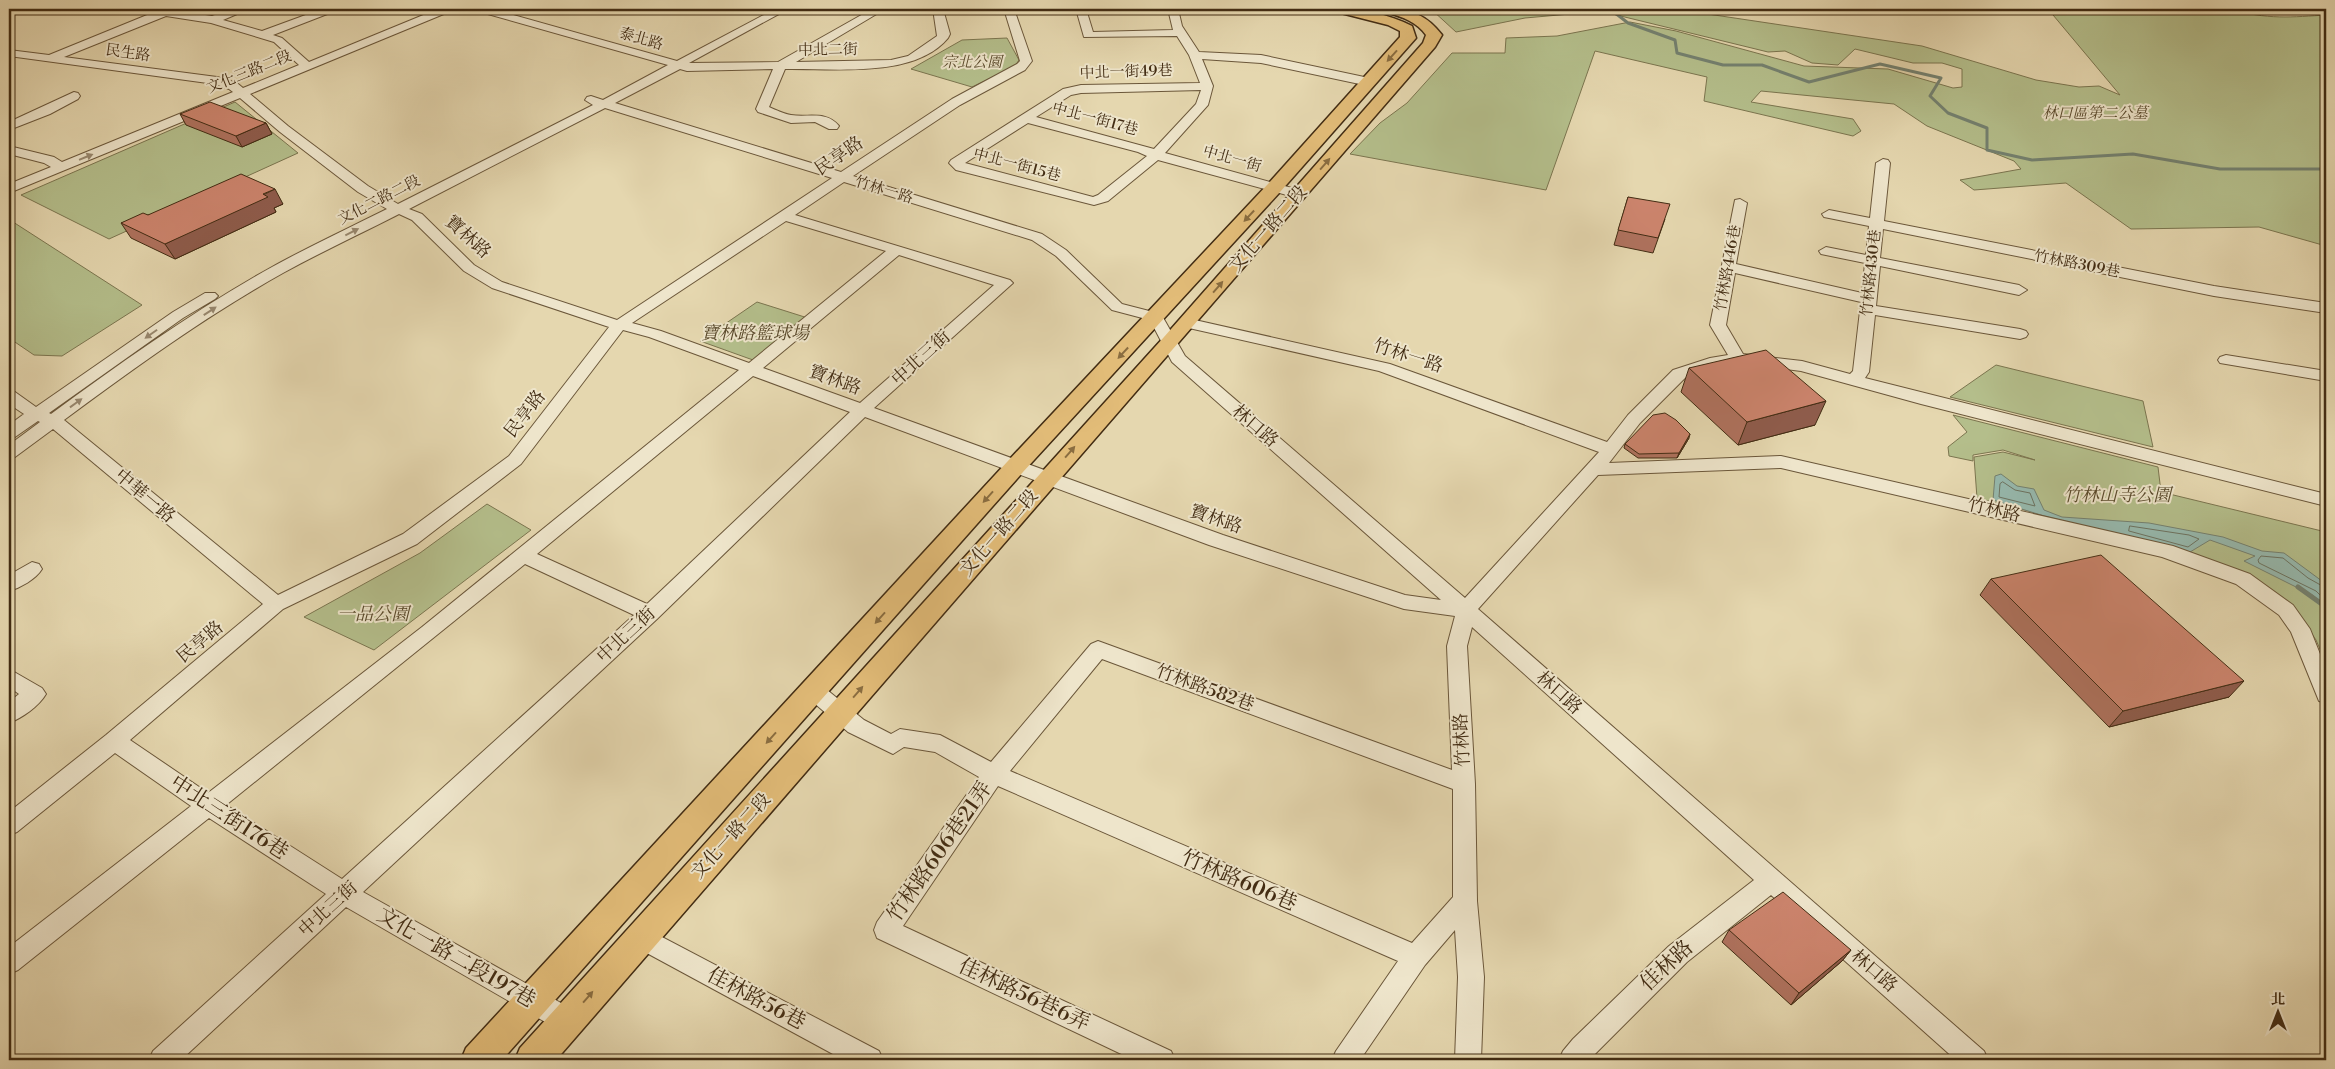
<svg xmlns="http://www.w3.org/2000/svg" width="2335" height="1069" font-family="'Libre Bodoni','Noto Serif TC',serif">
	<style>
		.green { fill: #b4be8b; stroke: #7b754f }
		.water { fill: #96b9ae; stroke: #748170 }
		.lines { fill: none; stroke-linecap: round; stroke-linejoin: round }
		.shore { stroke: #6c7260; stroke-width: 1 }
		.stream-far1 { stroke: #748170; stroke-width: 3 }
		.stream { stroke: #748170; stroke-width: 5 }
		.minor-casing { stroke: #6b573a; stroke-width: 2 }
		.major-casing { stroke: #422c13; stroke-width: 3 }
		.minor { fill: #eee5cb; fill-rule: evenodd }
		.major { fill: #e2bc78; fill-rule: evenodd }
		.wall { fill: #af725e; stroke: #422c13 }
		.shaded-wall { fill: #8f5c4c; stroke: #422c13 }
		.building { fill: #cc846d; stroke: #422c13 }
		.oneway { fill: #8a6d40 }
		.oneway2 { fill: #98886f }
		.labels { text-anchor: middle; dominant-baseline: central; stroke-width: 4; stroke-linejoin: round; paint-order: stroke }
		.far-street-label { font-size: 15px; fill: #422c13; stroke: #eee5cb }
		.far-park-label { font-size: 15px; font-style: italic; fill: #59492b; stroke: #eee5cb }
		.street-label { font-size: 18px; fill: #422c13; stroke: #eee5cb }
		.park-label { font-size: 18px; font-style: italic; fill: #59492b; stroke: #eee5cb }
		.near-street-label { font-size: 21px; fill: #422c13; stroke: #eee5cb }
	</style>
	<rect width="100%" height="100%" fill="#e5d7af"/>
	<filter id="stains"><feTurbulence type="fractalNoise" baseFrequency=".004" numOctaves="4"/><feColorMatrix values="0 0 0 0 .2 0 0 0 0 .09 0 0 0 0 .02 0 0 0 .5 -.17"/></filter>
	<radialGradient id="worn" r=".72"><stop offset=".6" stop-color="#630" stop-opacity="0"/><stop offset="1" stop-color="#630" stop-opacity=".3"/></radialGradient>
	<path class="green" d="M1434 9H1570V14L1525 18 1456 32 1432 10Z
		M1592 9H1689L1701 13 1922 46 2036 80 2079 87 2099 86 2120 95 2048 9H2233C2263 20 2295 17 2326 15V246L2259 227 2131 229 2066 183 1974 190 1960 180 2021 169 2014 161 1927 126 1894 104 1761 91 1751 102 1853 119 1861 131 1853 136 1704 101 1707 77 1595 51 1546 190 1350 154 1380 123 1407 103 1452 53H1505L1506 38 1557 36 1630 22 1676 31 1804 66 1888 69 1953 88 1962 87V69L1942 63H1913L1855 49 1838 65 1812 63 1785 51 1768 52Z
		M1007 38 1019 60 1015 66 972 87 911 69 962 40Z
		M235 102 298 153 109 239 21 195Z
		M9 220H10L142 305 62 356 34 355 9 338Z
		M757 302 811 319 753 360 700 341Z
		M1996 365 2143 401 2153 447 1950 397Z
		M1953 415 2158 467 2161 492 2326 532V663L2316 640 2295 609 2144 540 1977 498 1974 457 2003 452 2035 460 2003 450 1973 455V461L1949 456 1948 447 1967 432Z
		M487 504 531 530 374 650 304 617 420 553Z"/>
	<path class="water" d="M2001 474 2017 486 2034 489 2044 510 2062 517 2149 523 2223 537 2262 551 2284 553 2326 584V608L2314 596 2244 561 2255 556 2210 540 2190 552 2044 516 1993 500 1995 476Z"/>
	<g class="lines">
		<path class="shore" d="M2003 482 2015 490 2030 493 2035 506 1999 497 2000 484Z
			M2130 526 2189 535 2199 539 2188 547 2129 531Z
			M2326 588 2308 578 2283 558 2261 556 2258 560 2259 563 2316 591 2326 601"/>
		<path class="stream-far1" d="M1610 9 1628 23 1675 40 1677 53 1723 65H1762L1809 82 1880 64 1941 78 1930 96 1948 113 1987 128V150L2032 160 2133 154 2220 169H2326"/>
		<path class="stream" d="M2298 587 2326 607"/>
		<g class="minor-casing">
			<path id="minor" d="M141 9H165L212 16 231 9H245L244 11 223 20 262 31 322 9H336L335 11 273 35 282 38 309 62 438 9H452L451 11 250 94 288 126 368 186 398 204 593 105 585 100 587 97 591 96 603 100 668 65 477 11 476 9H492L677 61 775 9H788L689 63 778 62 872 9H885L796 62 891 60 908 56 937 36 933 9H943L950 34 948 38C914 79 833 68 785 69L769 107C776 110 784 114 791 115 808 118 826 110 839 126L837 129H829L815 122 791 123 758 112 756 109 773 69 687 71 680 69 615 103 841 172 952 99 1017 64 1020 61 1004 9H1014L1032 61 1025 70 960 105 853 176 1042 234 1066 250 1122 304 1161 314 1185 356 1465 598 1599 452 1379 371 1180 326 1178 323 1180 320 1186 318 1390 364 1607 442 1628 415 1673 370 1710 358 1728 355 1710 325 1735 200 1740 199 1747 203 1736 264 1862 293 1865 263 1821 254 1819 251 1826 247 1866 255 1869 226 1824 217 1822 214 1829 210 1870 218 1876 163 1883 159 1888 160 1890 163 1884 221 2214 286 2326 303V313L2214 296 1883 229 1880 258 2019 285 2027 290 2019 295 1880 266 1876 306 2020 329 2026 331 2028 334 2026 337 2020 339 1875 315 1869 372 1865 378 2326 494V506L1921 404 1801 371 1738 363 1719 365 1685 378 1640 423 1609 463 1781 456 2173 546 2250 574 2293 605 2310 629 2326 669V703L2319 701 2291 632 2279 615 2236 584 2162 557 1781 468 1598 475 1478 609 1984 1051 1988 1060H1956L1771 895 1687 962 1589 1060H1559L1563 1051 1573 1039 1669 946 1754 880 1472 627 1467 646 1475 784 1477 901 1484 977 1481 1060H1455L1458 977 1455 930 1425 965 1360 1060H1332L1336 1051 1398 961 998 786 903 926 1171 1051 1175 1060H1134L877 938 874 930 877 922 979 777 935 752 904 747 893 754 848 732 807 697 803 691 807 685 814 683 821 685 864 720 891 734 900 729 940 735 991 762 1091 644 1098 641 1452 770 1447 646 1455 616 1404 609 1209 545 865 417 657 619 363 892 577 1012 581 1021 577 1030 568 1034 559 1030 346 907 181 1060H149L153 1051 326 894 209 818 18 970 9 974V947L191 806 115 753 17 832 9 835V812L106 735 263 604 53 429 15 457 9 459V445L40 422 38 421 15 437 9 438V425L24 414 9 404V391L15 392 36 407 173 312 205 293H215L218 296 215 299 183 318 49 413 51 414C122 362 195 310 272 267 310 246 349 228 387 209L358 192 280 132 240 98 9 193V184L51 167 44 163 9 154V146L54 157 62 162 233 92 229 89 215 84 9 56V50L49 55 152 13 142 11ZM166 16 211 23 274 42 299 65 243 88 237 83 217 77 64 57ZM605 108 832 178 617 320 502 282 474 265 422 214 409 209ZM844 182 1032 240 1056 256 1112 310 1150 320 1172 362 1441 600 1405 595 1223 535 874 408 1013 283 1010 280 795 215ZM399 214 412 220 464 271 492 288 609 327 509 456 403 534 278 595 64 420C134 368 206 316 283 273 321 252 360 234 399 214ZM786 221 886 251 749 363 661 331 632 323ZM899 255 994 285 860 403 763 368ZM1735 273 1861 302 1853 371 1850 374 1802 361 1743 354 1726 325ZM623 330 649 337 739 370 422 627 208 793 130 740 283 609 417 544 521 464ZM753 376 850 412 647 604 537 554ZM525 564 634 615 342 879 226 805ZM1102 659 1453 789V897L1412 943 1010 771Z
				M1076 9H1086L1093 32 1173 30 1168 9H1178L1182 26 1199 52 1261 55 1369 78 1375 82 1369 86 1261 63 1202 59 1213 86 1208 105 1165 153 1303 191 1305 194 1303 197 1298 198 1158 160 1108 201 1094 205 956 170 949 163 951 160 1063 89 1081 85 1200 83 1189 55 1177 36 1084 37ZM1201 90 1196 104 1154 149 1036 117 1071 95 1081 93ZM1028 123 1138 152 1147 156 1098 195 1093 197 965 163Z
				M74 92 78 93 80 96 78 99 50 114 9 130V122Z
				M2226 355 2326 371V381L2220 363 2218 360 2220 357Z
				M32 562 39 564 42 569C36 579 20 588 9 591V575Z
				M9 669 42 688 46 694C39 706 22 718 9 723V702L19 694 9 687Z
				M641 926 879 1051 883 1060H844L632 945 629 937 632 929Z"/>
		</g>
		<g class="major-casing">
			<path id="major" d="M1335 9C1362 9 1388 14 1412 26L1416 38 1280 192 1023 472 502 1060H461L466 1048 1007 462 1268 184 1400 37V31L1388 25 1337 12Z
				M1387 9C1410 9 1427 15 1442 35L1435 47 556 1060H515L520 1048 1164 337 1423 43 1426 35C1417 22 1403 17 1388 13Z"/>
		</g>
		<use href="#minor" class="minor"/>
		<use href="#major" class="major"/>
	</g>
	<path class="wall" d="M180 114 266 123 272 134 242 147 186 125Z
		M1628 197 1665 219 1653 253 1614 245Z
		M283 204 274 208 276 212 175 259 131 238 121 223 148 215Z
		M1689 368 1815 425 1738 445 1681 392Z
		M1689 438 1677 458H1638L1624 448 1625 444Z
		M1991 579 2229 697 2109 727 1980 595Z
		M1729 930 1851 950 1842 961 1791 1005 1722 942Z"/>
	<path class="shaded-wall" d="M266 123 272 134 242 147 236 136Z
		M275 189 283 204 274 208 276 212 175 259 165 244Z
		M1826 401 1815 425 1738 445 1747 422Z
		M1690 434 1689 438 1677 458 1679 453Z
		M2244 681 2229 697 2109 727 2123 711Z
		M1851 950 1842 961 1791 1005 1799 993Z"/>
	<path class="building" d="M210 102 266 123 236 136 180 114Z
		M241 174 275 189 263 194 268 197 165 244 121 223 143 213 148 215Z
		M1628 197 1670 204 1658 238 1618 230Z
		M1766 350 1826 401 1747 422 1689 368Z
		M1665 413 1676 420 1690 434 1679 453 1639 454 1625 444 1653 415Z
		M2101 555 2244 681 2123 711 1991 579Z
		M1783 892 1851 950 1799 993 1729 930Z"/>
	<defs><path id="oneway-solid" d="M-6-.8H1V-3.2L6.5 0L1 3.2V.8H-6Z" transform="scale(1.25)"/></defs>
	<g class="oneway">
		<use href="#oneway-solid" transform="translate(1392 56) rotate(132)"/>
		<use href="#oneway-solid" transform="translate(1325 164) rotate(-49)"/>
		<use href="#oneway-solid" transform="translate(1249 216) rotate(133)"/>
		<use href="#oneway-solid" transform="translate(1218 287) rotate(-49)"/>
		<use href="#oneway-solid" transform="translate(1123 353) rotate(133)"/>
		<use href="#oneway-solid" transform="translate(1070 452) rotate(-49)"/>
		<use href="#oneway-solid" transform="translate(988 497) rotate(132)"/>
		<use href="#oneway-solid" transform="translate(880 618) rotate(132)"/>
		<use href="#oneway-solid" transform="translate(858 692) rotate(-49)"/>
		<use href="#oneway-solid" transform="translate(771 738) rotate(132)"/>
		<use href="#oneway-solid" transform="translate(588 997) rotate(-49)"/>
	</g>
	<g class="oneway2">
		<use href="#oneway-solid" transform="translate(86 157) rotate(-22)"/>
		<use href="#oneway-solid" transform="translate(352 232) rotate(-27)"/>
		<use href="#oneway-solid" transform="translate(210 311) rotate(-33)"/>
		<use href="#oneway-solid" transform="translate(151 334) rotate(145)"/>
		<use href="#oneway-solid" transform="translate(76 403) rotate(-36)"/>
	</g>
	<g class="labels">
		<g class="far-street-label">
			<text transform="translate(641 39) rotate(16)">泰北路</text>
			<text transform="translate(828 50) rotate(-1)">中北二街</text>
			<text transform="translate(128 53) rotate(8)">民生路</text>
			<text transform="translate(249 72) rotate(-22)">文化三路二段</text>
			<text transform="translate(1126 72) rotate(-2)">中北一街49巷</text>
			<text transform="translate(1095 119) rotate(15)">中北一街17巷</text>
			<text transform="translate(1232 159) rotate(16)">中北一街</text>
			<text transform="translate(1017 165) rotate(15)">中北一街15巷</text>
			<text transform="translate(884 190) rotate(17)">竹林一路</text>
			<text transform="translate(379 200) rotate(-27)">文化二路二段</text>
			<text transform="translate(2077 264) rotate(11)">竹林路309巷</text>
			<text transform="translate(1728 268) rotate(-80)">竹林路446巷</text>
			<text transform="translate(1871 273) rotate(-84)">竹林路430巷</text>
		</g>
		<g class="far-park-label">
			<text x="972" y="62">宗北公園</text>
			<text x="2095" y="113">林口區第二公墓</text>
		</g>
		<g class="street-label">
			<text transform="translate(839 156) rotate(-34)">民享路</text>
			<text transform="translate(1268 229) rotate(-49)">文化一路二段</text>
			<text transform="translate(468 237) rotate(42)">寶林路</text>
			<text transform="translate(1408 356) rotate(18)">竹林一路</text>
			<text transform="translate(921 358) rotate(-42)">中北三街</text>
			<text transform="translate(835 380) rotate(20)">寶林路</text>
			<text transform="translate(525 414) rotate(-52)">民享路</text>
			<text transform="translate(1255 426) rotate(41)">林口路</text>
			<text transform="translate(145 496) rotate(40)">中華一路</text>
			<text transform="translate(1994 510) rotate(13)">竹林路</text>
			<text transform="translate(1216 519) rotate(19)">寶林路</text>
			<text transform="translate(999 533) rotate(-49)">文化一路二段</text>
			<text transform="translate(626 635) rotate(-43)">中北三街</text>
			<text transform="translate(200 642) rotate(-40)">民享路</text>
			<text transform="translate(1205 688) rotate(20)">竹林路582巷</text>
			<text transform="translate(1559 693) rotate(42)">林口路</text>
			<text transform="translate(1462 740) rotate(-93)">竹林路</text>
			<text transform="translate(731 836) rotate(-48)">文化一路二段</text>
			<text transform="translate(328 909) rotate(-42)">中北三街</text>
			<text transform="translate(1874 971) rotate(41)">林口路</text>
		</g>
		<g class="park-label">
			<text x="755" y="333">寶林路籃球場</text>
			<text x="2117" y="495">竹林山寺公園</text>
			<text x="373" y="614">一品公園</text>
		</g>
		<g class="near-street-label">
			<text transform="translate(229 818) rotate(33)">中北三街176巷</text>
			<text transform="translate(940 852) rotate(-55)">竹林路606巷21弄</text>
			<text transform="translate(1239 881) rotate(23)">竹林路606巷</text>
			<text transform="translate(456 958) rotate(30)">文化一路二段197巷</text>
			<text transform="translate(1667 966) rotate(-43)">佳林路</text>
			<text transform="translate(1024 995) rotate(25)">佳林路56巷6弄</text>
			<text transform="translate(756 999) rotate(28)">佳林路56巷</text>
		</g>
	</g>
	<rect width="2335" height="1069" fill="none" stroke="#e5d7af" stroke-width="30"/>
	<rect x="10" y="10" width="2315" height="1049" fill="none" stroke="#422c13" stroke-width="2.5"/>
	<rect x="15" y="15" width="2305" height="1039" fill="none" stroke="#422c13"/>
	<g transform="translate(2278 1012)" stroke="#eee5cb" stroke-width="4" paint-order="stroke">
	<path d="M0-4L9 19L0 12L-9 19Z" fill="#422c13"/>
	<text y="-8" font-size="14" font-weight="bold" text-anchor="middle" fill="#422c13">北</text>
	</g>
	<rect width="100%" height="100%" filter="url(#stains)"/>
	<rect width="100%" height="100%" fill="url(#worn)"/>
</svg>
